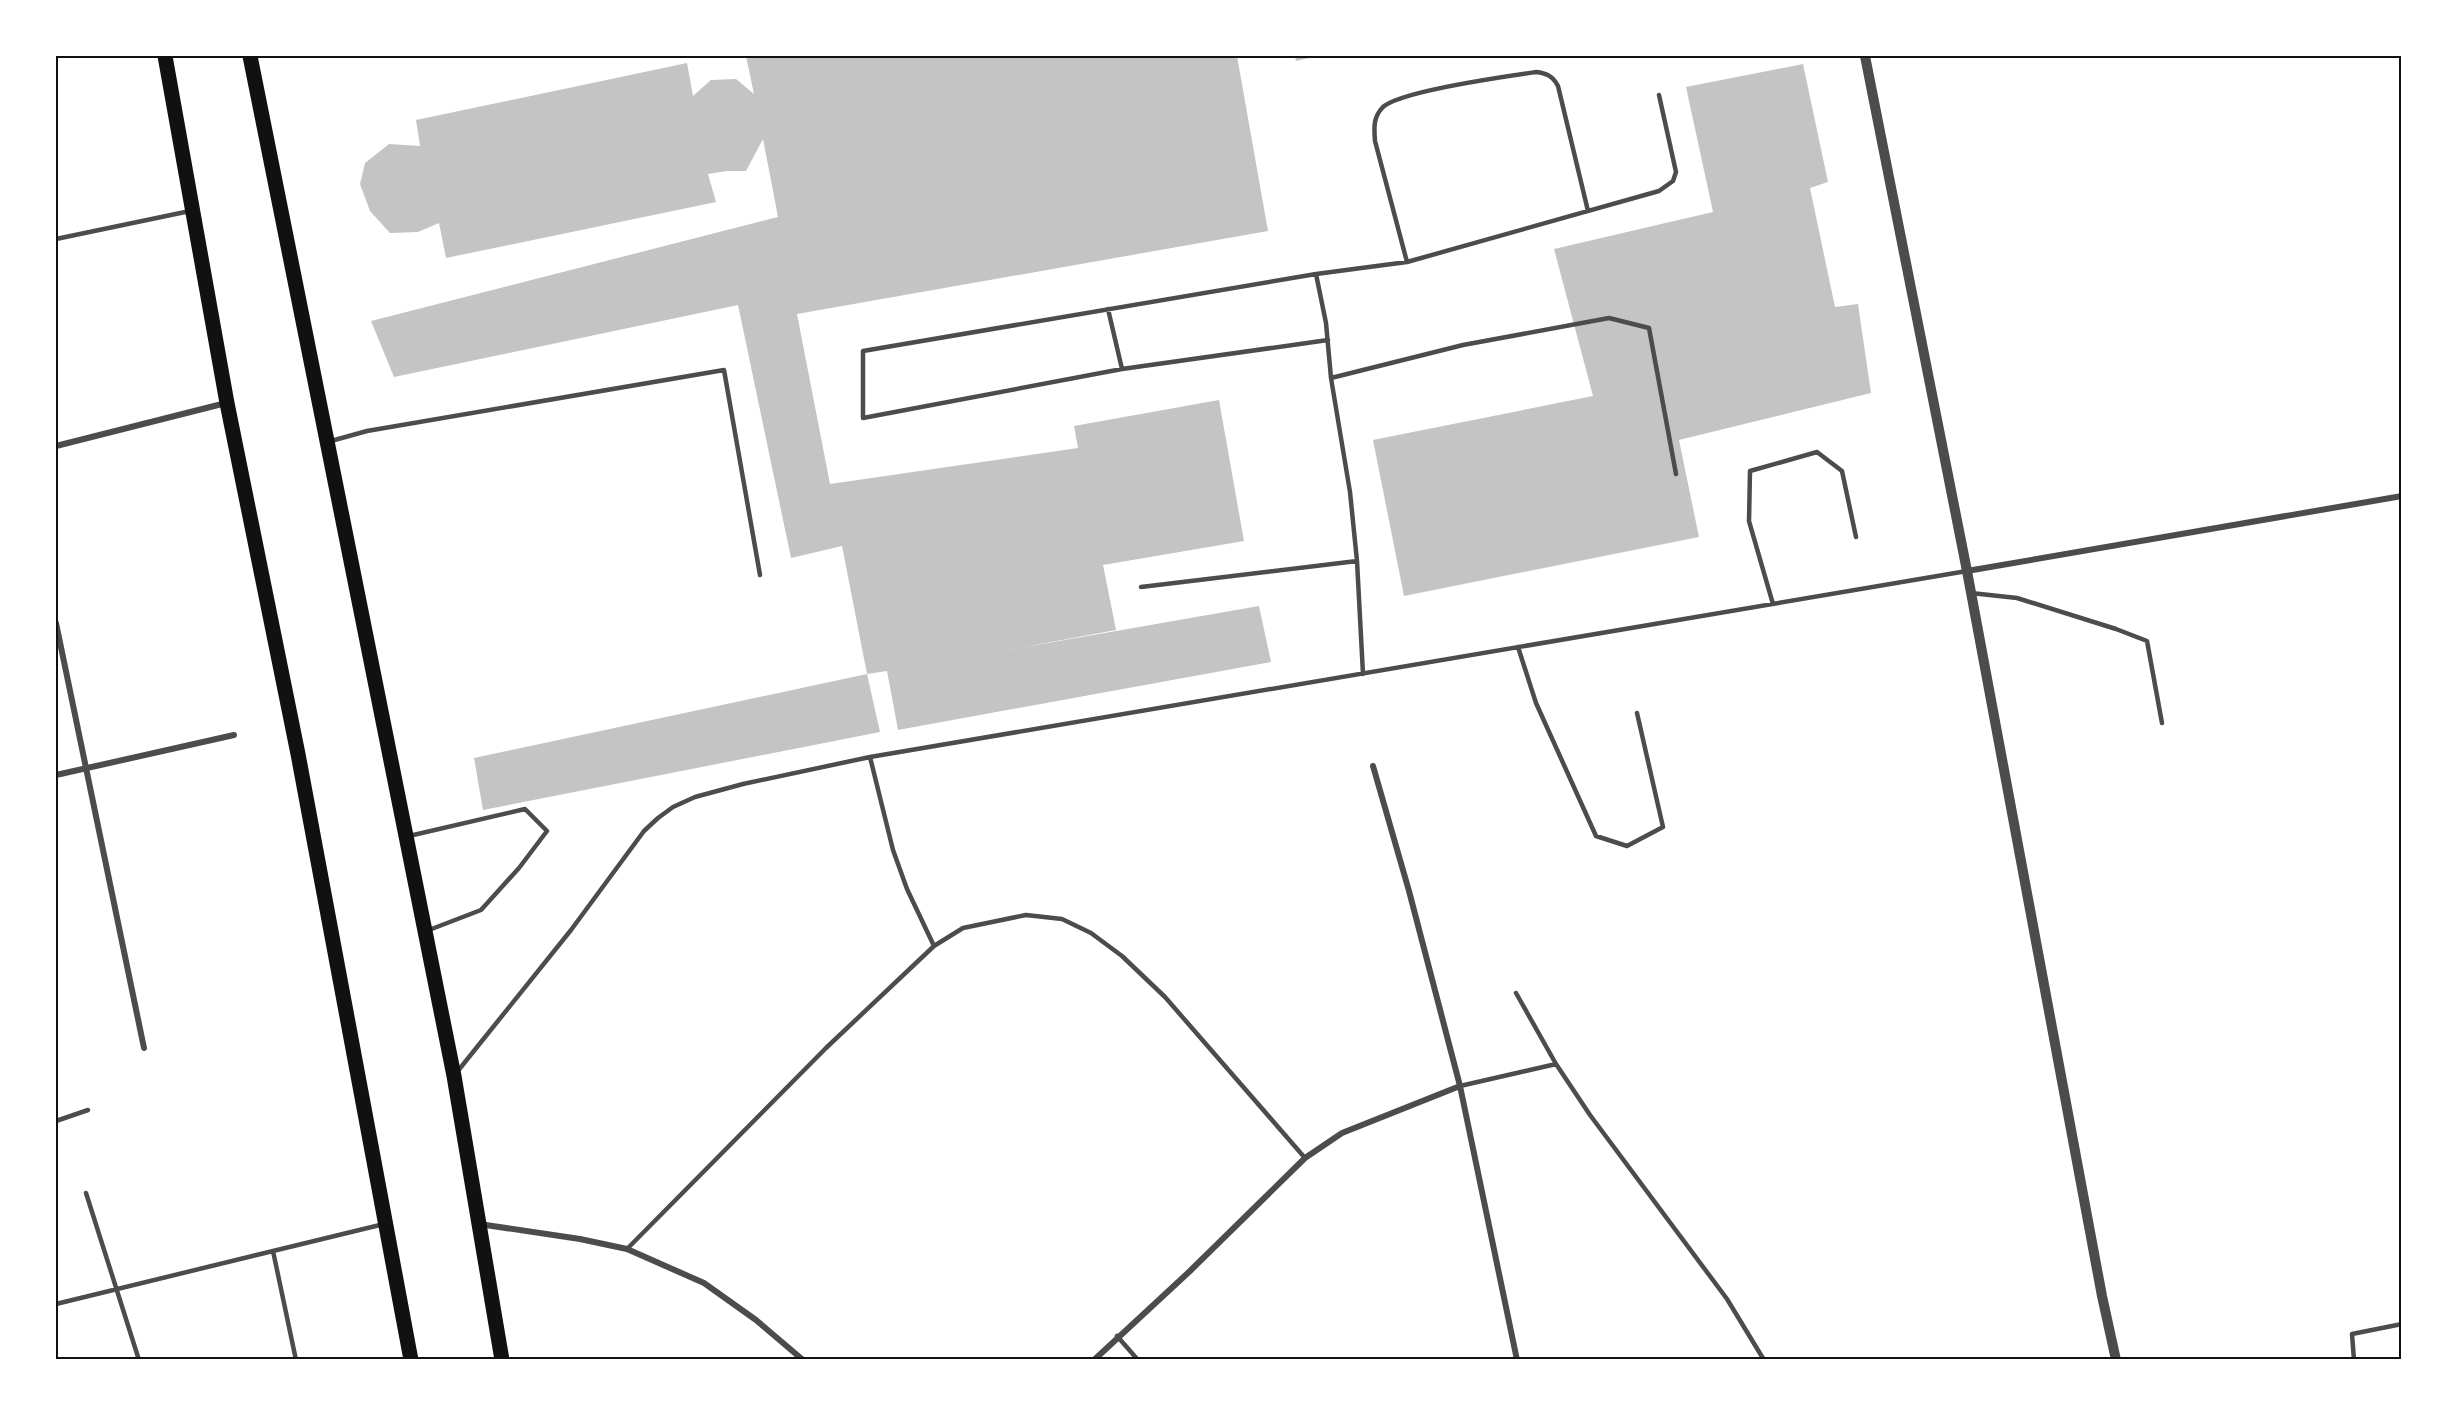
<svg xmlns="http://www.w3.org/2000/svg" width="2457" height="1415" font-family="'Archivo Narrow',sans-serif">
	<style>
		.building { fill: #c4c4c4 }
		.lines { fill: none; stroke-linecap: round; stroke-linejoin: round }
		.service { stroke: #4c4c4c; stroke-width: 4.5 }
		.minor { stroke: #4c4c4c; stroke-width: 6 }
		.tertiary { stroke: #4c4c4c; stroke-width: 10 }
		.primary { stroke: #111; stroke-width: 15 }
		.neatline { fill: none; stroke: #111; stroke-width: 2 }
	</style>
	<rect width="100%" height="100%" fill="#fff"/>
	<path class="building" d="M746 56H1237L1268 231 797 314 830 484 1078 448 1074 426 1219 400 1244 541 1103 565 1116 630 1008 650 1259 606 1271 662 898 730 887 671 867 674 842 546 791 558 738 305 394 377 371 321 778 217 763 139 746 171H727L708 174 716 202 446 258 439 223 418 232 390 233 370 211 360 184 365 163 389 144 420 146 416 120 687 63 693 96 711 80 736 79 754 94Z
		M1295 56H1318L1296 61Z
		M1803 64 1828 182 1810 188 1835 307 1858 304 1871 393 1679 440 1699 537 1404 596 1373 440 1593 396 1554 249 1713 212 1686 87Z
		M867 674 880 732 483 810 474 758Z"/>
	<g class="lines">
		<path class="service" d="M56 239 190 211
			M1407 262 1375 141C1374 128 1373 117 1383 107 1400 91 1508 76 1536 72 1546 73 1553 76 1558 86L1588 211
			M1316 274 863 351V418L1122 369 1328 340
			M1108 309 1122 369
			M1331 378 1463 345 1609 318 1649 328 1676 474
			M331 441 367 431 724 370 760 575
			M1141 587 1357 561
			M1971 593 2017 598 2116 629 2147 641 2162 723
			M1773 604 1749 521 1750 471 1817 452 1842 471 1856 537
			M1518 647 1536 703 1596 836 1627 846 1663 827 1637 713
			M1363 674 1357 561 1350 492 1331 378 1326 323 1316 274 1407 262 1659 191 1673 181 1676 172 1659 95
			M870 757 893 850 907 889 934 946
			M409 836 525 809 547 831 519 868 481 910 429 930
			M1516 993 1556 1064 1590 1115 1727 1299 1764 1360
			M457 1072 571 930 644 831 658 818 673 807 695 797 743 784 870 757 1967 571
			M1460 1086 1556 1064
			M56 1121 88 1110
			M86 1193 139 1360
			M627 1249 826 1048 934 946 963 928 1026 915 1062 919 1091 933 1122 956 1165 997 1305 1158
			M56 1304 273 1251
			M1117 1336 1138 1360
			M296 1360 273 1251 384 1224
			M2354 1360 2352 1334 2402 1324"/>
		<path class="minor" d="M56 446 226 403
			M1967 571 2402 496
			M56 623 144 1048
			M1373 766 1409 891 1460 1086 1517 1360
			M56 775 234 735
			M479 1224 580 1239 627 1249 704 1283 756 1320 803 1360
			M1094 1360 1190 1271 1305 1158 1342 1133 1460 1086"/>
		<path class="tertiary" d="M1865 56 1967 571 2102 1296 2116 1360"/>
		<path class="primary" d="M165 56 227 403 298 754 411 1360
			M250 56 454 1076 502 1360"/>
	</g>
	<rect width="2457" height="1415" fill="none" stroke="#ffffff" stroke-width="114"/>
	<rect x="57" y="57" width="2343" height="1301" class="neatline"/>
</svg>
